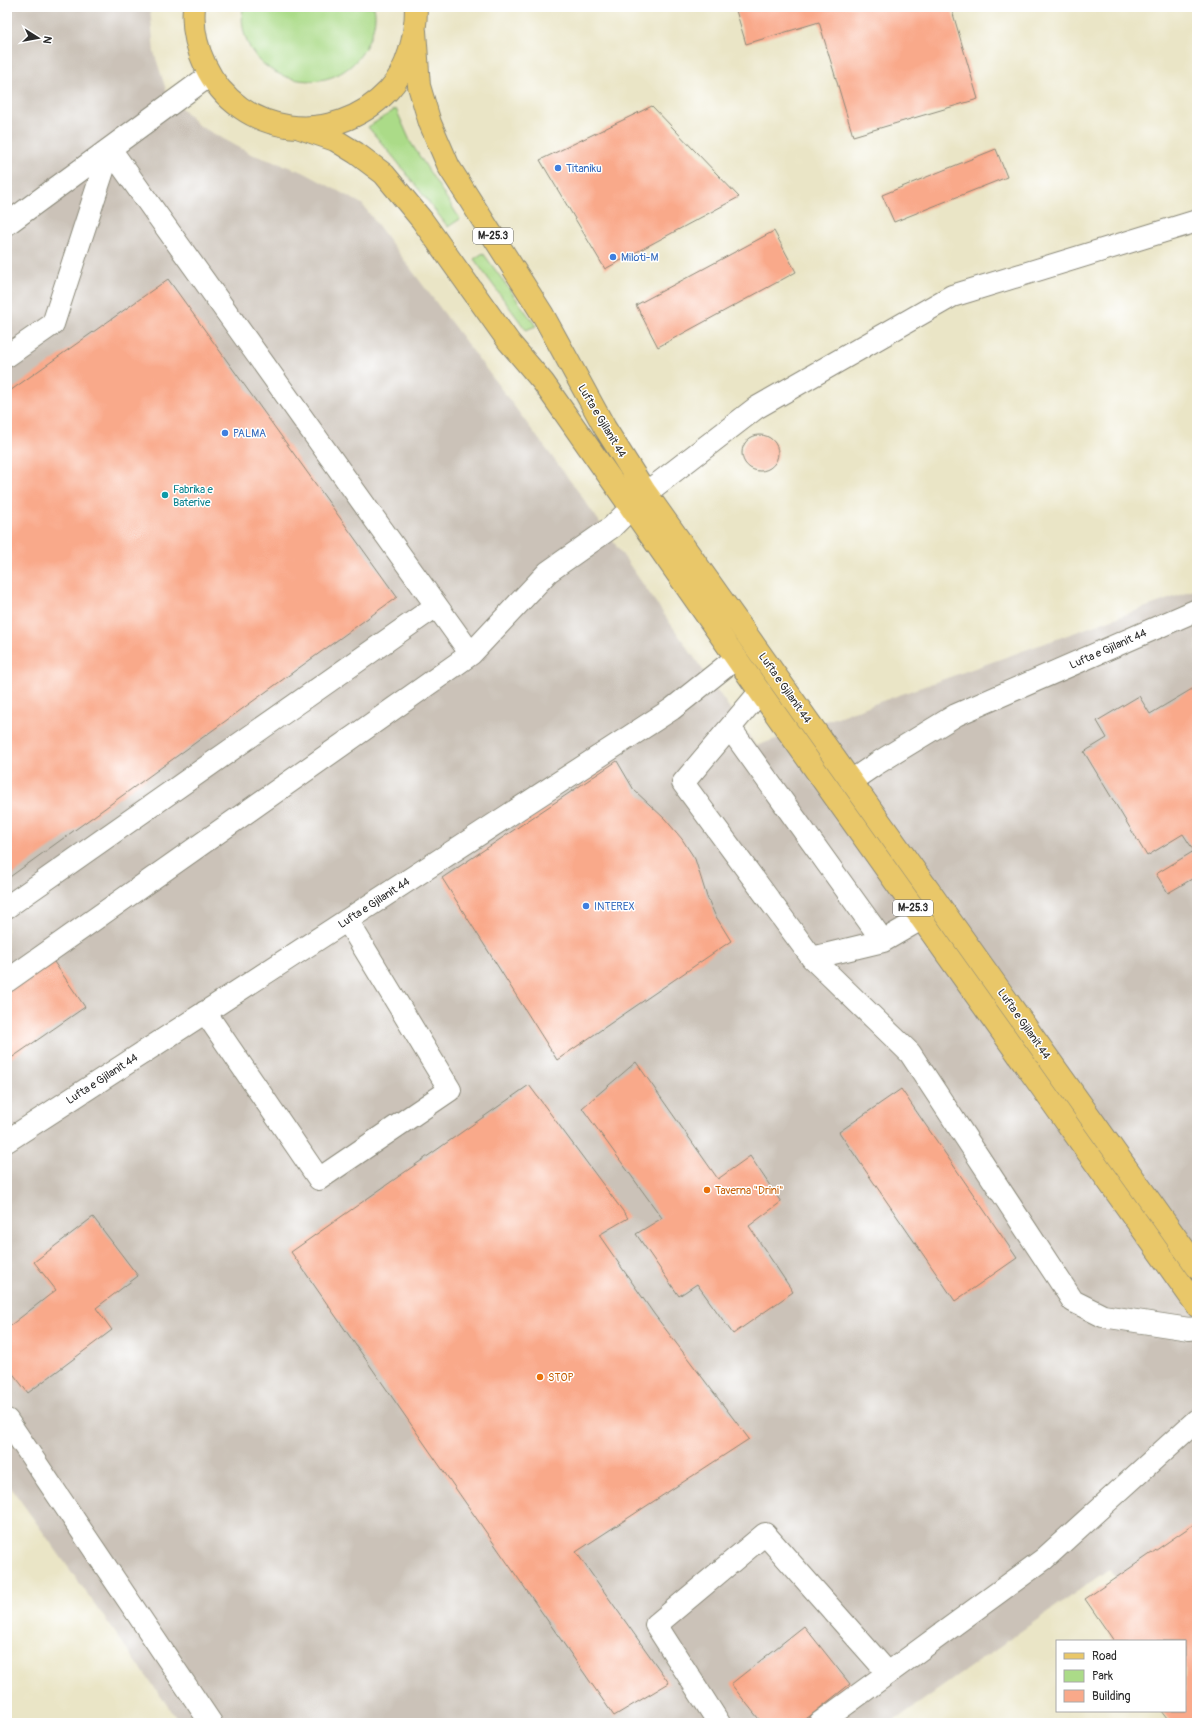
<svg xmlns="http://www.w3.org/2000/svg" width="1204" height="1730" font-family="Pangolin,sans-serif">
	<style>
		.industrial { fill: #cbc2b8 }
		.green { fill: #abdb88; stroke: #6b835a }
		.building { fill: #f9a98a }
		.lines { fill: none; stroke-linecap: round; stroke-linejoin: round }
		.minor-casing { stroke: #8a8878; stroke-width: 24 }
		.major-casing { stroke: #8a8878; stroke-width: 24 }
		.minor { stroke: #fff; stroke-width: 22 }
		.major { stroke: #e9c769; stroke-width: 22 }
		.shop-dot { fill: #3f7fe0; stroke: #fff; stroke-width: 1.5 }
		.culture-dot { fill: #0f9aa8; stroke: #fff; stroke-width: 1.5 }
		.food-dot { fill: #e8710a; stroke: #fff; stroke-width: 1.5 }
		.labels { text-anchor: middle; dominant-baseline: central; stroke-width: 3; stroke-linejoin: round; paint-order: stroke }
		.shield { fill: #fff; stroke: #6b6b6b; stroke-width: 1 }
		.shield-label { font-size: 10px; font-weight: bold; fill: #2b2b2b }
		.shop-label { font-size: 11px; fill: #366cbe; stroke: #fff; text-anchor: start }
		.street-label { font-size: 11px; fill: #2b2b2b; stroke: #fff }
		.culture-label { font-size: 11px; fill: #0d838f; stroke: #fff; text-anchor: start }
		.food-label { font-size: 11px; fill: #c56008; stroke: #fff; text-anchor: start }
	</style>
	<rect width="100%" height="100%" fill="#fff"/>
	<filter id="ink" filterUnits="userSpaceOnUse"><feTurbulence type="fractalNoise" baseFrequency=".025" numOctaves="2"/><feDisplacementMap in="SourceGraphic" scale="8" xChannelSelector="R" yChannelSelector="G"/><feConvolveMatrix kernelMatrix="1 2 1 2 8 2 1 2 1" color-interpolation-filters="sRGB"/></filter>
	<filter id="wash" filterUnits="userSpaceOnUse"><feTurbulence type="fractalNoise" baseFrequency=".012" numOctaves="4" result="noise"/><feDisplacementMap in="SourceGraphic" scale="16" xChannelSelector="R" yChannelSelector="G"/><feGaussianBlur stdDeviation="0.9" result="paint"/><feColorMatrix in="noise" values="0 0 0 0 0 0 0 0 0 0 0 0 0 0 0 0 0 1.4 0 .05"/><feComposite in="paint" operator="in"/></filter>
	<g filter="url(#wash)">
		<rect width="100%" height="100%" fill="#eae5c6"/>
		<path class="industrial" d="M7 7H150L154 52 167 93 198 125 251 154 303 172 362 204 580 494 756 746 1197 589V1694L1185 1641H1160L1109 1569 891 1723H180L7 1482Z"/>
		<path class="green" d="M243 7H374C377 18 373 32 368 42 338 111 232 81 243 7Z
			M396 109 411 143 460 219 448 227 395 159 368 127Z
			M483 253 536 326 526 330 474 259Z"/>
		<g id="blocks">
			<path class="building" d="M735 7H951L978 99 853 136 819 22 746 44Z
				M652 106 739 197 605 269 540 160Z
				M996 149 1007 177 894 222 882 195Z
				M774 231 796 272 658 347 636 305Z
				M168 279 397 597 7 879V393Z
				M742 453a18 18 0 1 1 36 0a18 18 0 1 1-36 0Z
				M1197 686V876L1168 893 1156 874 1194 851 1183 834 1147 856 1084 752 1107 738 1097 721 1139 696 1150 714Z
				M617 761 634 790 665 819 682 839 695 859 707 897 715 915 731 941 557 1060 442 878Z
				M52 959 85 1007 7 1061V991Z
				M636 1062 718 1179 750 1156 781 1202 749 1226 793 1292 733 1334 697 1284 679 1296 636 1234 662 1218 582 1108Z
				M529 1085 628 1218 599 1235 654 1314 749 1439 576 1552 669 1683 614 1716 291 1252Z
				M901 1089 1017 1258 955 1301 839 1132Z
				M93 1217 138 1276 96 1308 112 1330 28 1393 7 1366V1328L56 1290 34 1262Z
				M1197 1522V1723H1171L1162 1711H1185V1641H1114L1085 1599Z
				M804 1626 850 1684 801 1723H762L731 1684Z"/>
		</g>
	</g>
	<g filter="url(#ink)">
		<use href="#blocks" fill-opacity="0" stroke="#8a8878" stroke-width="1"/>
		<g class="lines">
			<g class="minor-casing">
				<path id="minor" d="M110 149 471 654
					M7 224 210 75
					M7 356 53 324 110 149
					M646 493 756 408 952 296 1197 221
					M760 692 683 783 812 958 910 1053 1073 1301 1103 1316 1189 1329 1197 1328
					M730 728 883 941
					M851 781 876 764 956 715 1197 610
					M7 907 436 606
					M812 958 883 941 921 919
					M7 981 471 654 548 572 612 527 632 507
					M205 1012 319 1179 450 1090 347 920
					M7 1141 672 709 736 658
					M7 1420 211 1723
					M719 1723 656 1625 765 1534 888 1673
					M820 1723 1044 1559 1197 1420"/>
			</g>
			<g class="major-casing">
				<path id="major" d="M194 7C192 28 196 46 205 65 239 137 334 148 388 91 408 70 416 36 416 7
					M415 31 419 86 430 123 449 167 543 315 605 428 646 493 1197 1267
					M300 128 335 140 356 153 384 174 422 220 509 342 543 382 760 692 1197 1306"/>
			</g>
			<use href="#minor" class="minor"/>
			<use href="#major" class="major"/>
		</g>
	</g>
	<g class="shop-dot">
		<circle cx="558" cy="168" r="4"/>
		<circle cx="613" cy="257" r="4"/>
		<circle cx="225" cy="433" r="4"/>
		<circle cx="586" cy="906" r="4"/>
	</g>
	<circle class="culture-dot" cx="165" cy="495" r="4"/>
	<g class="food-dot">
		<circle cx="707" cy="1190" r="4"/>
		<circle cx="540" cy="1377" r="4"/>
	</g>
	<g class="labels">
		<g class="shield">
			<rect x="473" y="228" width="40" height="16" rx="3"/>
			<rect x="893" y="900" width="40" height="16" rx="3"/>
		</g>
		<g class="shield-label">
			<text x="493" y="236">M-25.3</text>
			<text x="913" y="908">M-25.3</text>
		</g>
		<g class="shop-label">
			<text x="566" y="168">Titaniku</text>
			<text x="621" y="257">Miloti-M</text>
			<text x="233" y="433">PALMA</text>
			<text x="594" y="906">INTEREX</text>
		</g>
		<g class="street-label">
			<text transform="translate(602 421) rotate(59)">Lufta e Gjilanit 44</text>
			<text transform="translate(1108 649) rotate(-24)">Lufta e Gjilanit 44</text>
			<text transform="translate(785 688) rotate(55)">Lufta e Gjilanit 44</text>
			<text transform="translate(374 903) rotate(-33)">Lufta e Gjilanit 44</text>
			<text transform="translate(1024 1024) rotate(55)">Lufta e Gjilanit 44</text>
			<text transform="translate(102 1079) rotate(-33)">Lufta e Gjilanit 44</text>
		</g>
		<g class="culture-label">
			<text x="173" y="489">Fabrika e<tspan x="173" dy="13">Baterive</tspan></text>
		</g>
		<g class="food-label">
			<text x="715" y="1190">Taverna "Drini"</text>
			<text x="548" y="1377">STOP</text>
		</g>
	</g>
	<rect width="1204" height="1730" fill="none" stroke="#fff" stroke-width="24"/>
	<rect x="1056" y="1640" width="130" height="72" fill="#ffffff" stroke="#aaaaaa"/>
	<rect x="1064" y="1653" width="20" height="6" fill="#e9c769" stroke="#aaaaaa"/>
	<text x="1092" y="1660" font-size="12" fill="#2b2b2b">Road</text>
	<rect x="1064" y="1670" width="20" height="12" fill="#abdb88" stroke="#aaaaaa"/>
	<text x="1092" y="1680" font-size="12" fill="#2b2b2b">Park</text>
	<rect x="1064" y="1690" width="20" height="12" fill="#f9a98a" stroke="#aaaaaa"/>
	<text x="1092" y="1700" font-size="12" fill="#2b2b2b">Building</text>
	<g transform="translate(38 38) rotate(101)" stroke="#ffffff" stroke-width="3" paint-order="stroke">
	<path d="M0-3L7 15L0 10L-7 15Z" fill="#2b2b2b"/>
	<text y="-6" font-size="11" font-weight="bold" text-anchor="middle" fill="#2b2b2b">N</text>
	</g>
</svg>
